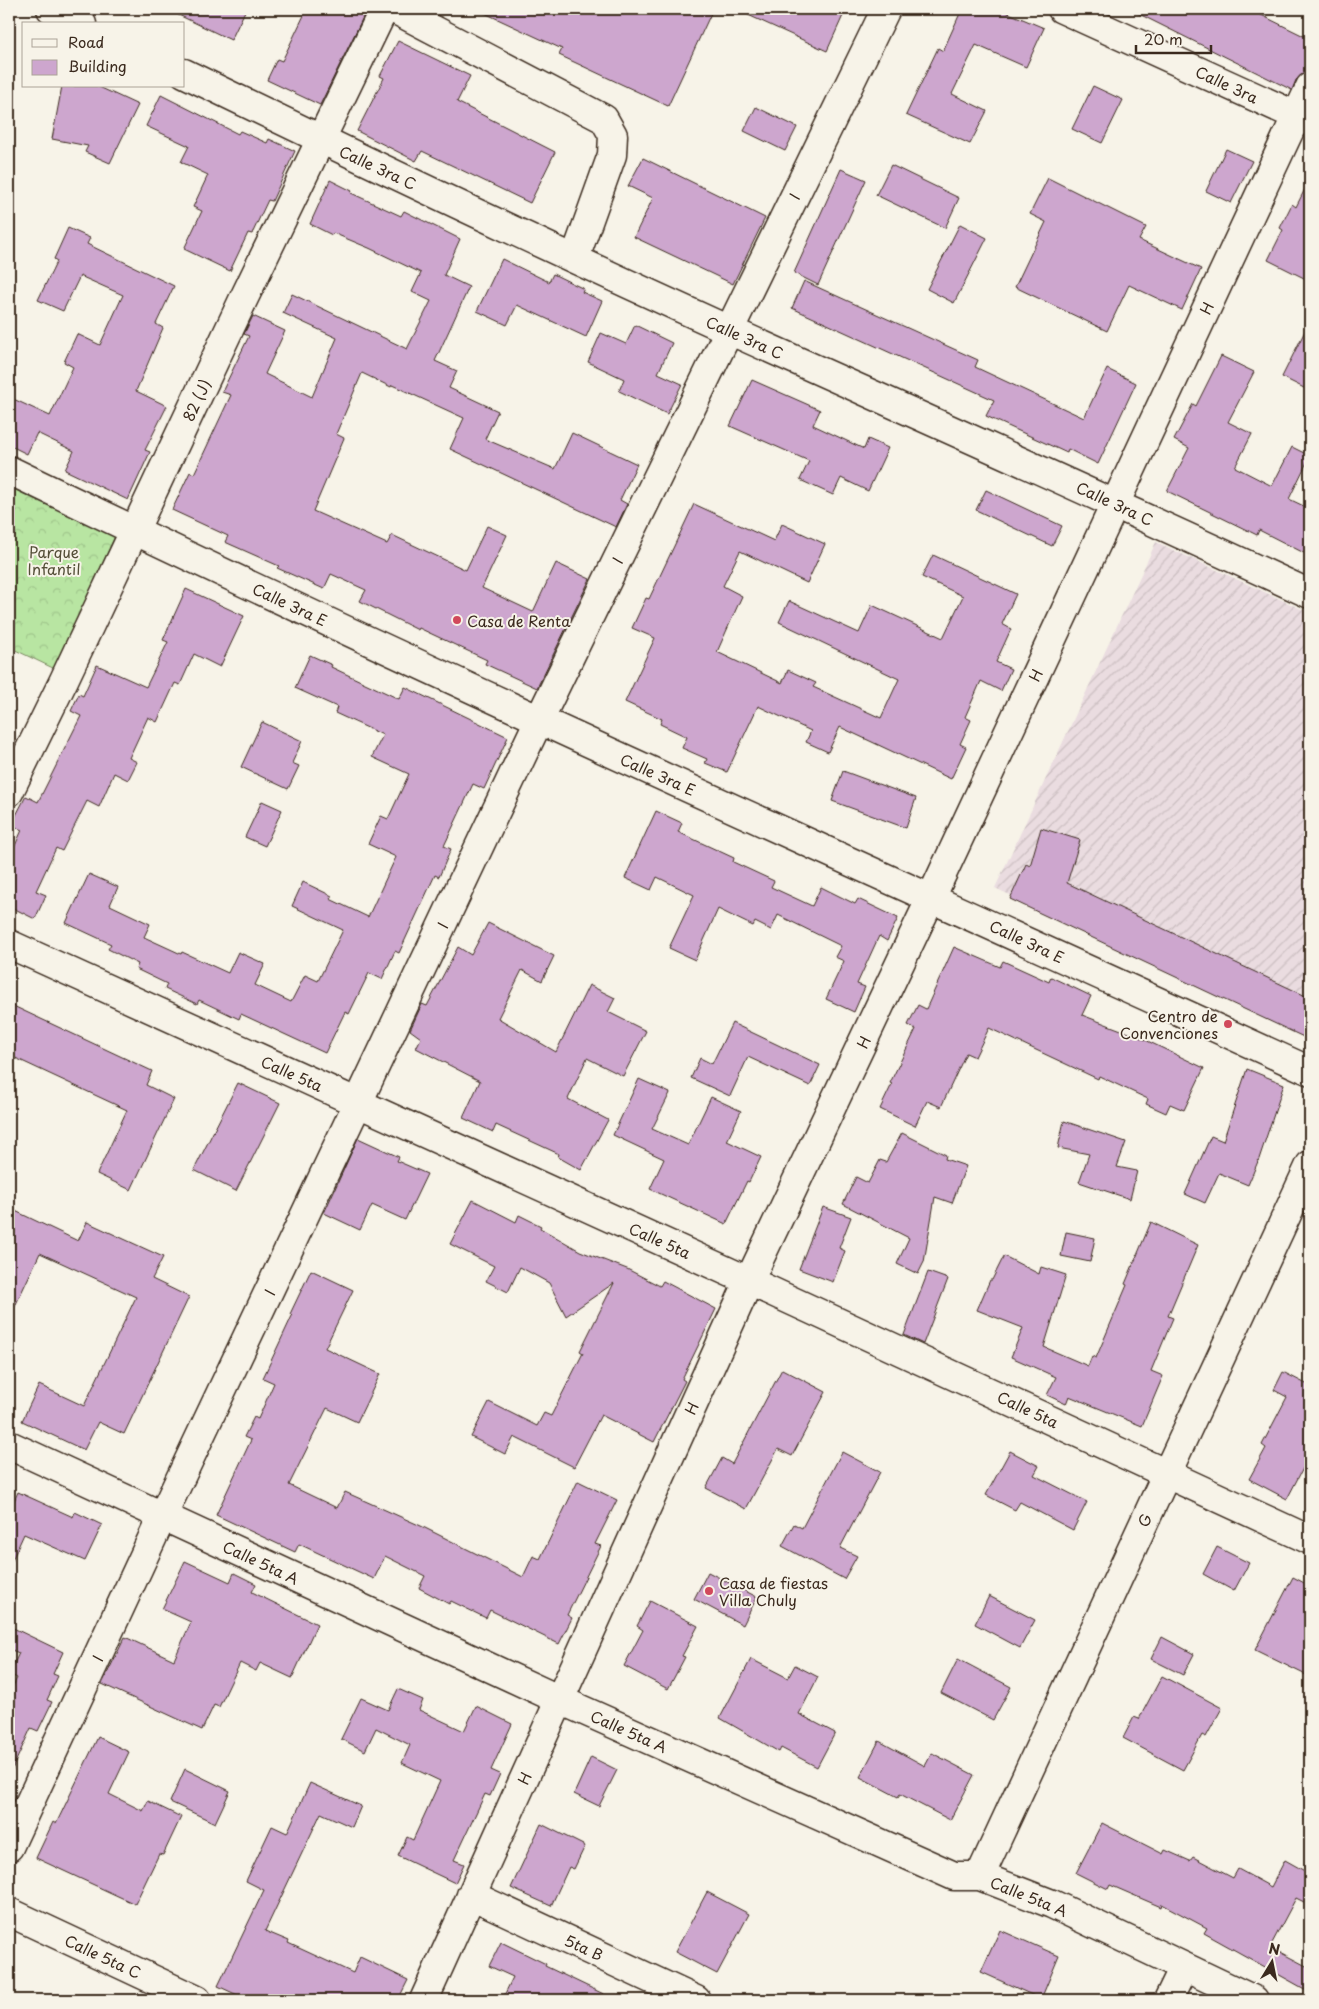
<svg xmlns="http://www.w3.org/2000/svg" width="1319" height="2009" font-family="'Playpen Sans',sans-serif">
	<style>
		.industrial { fill: url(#industrial-furrows) }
		.forest { fill: url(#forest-crowns); stroke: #7a8860 }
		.building { fill: #cda6ce; stroke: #3b2a1e }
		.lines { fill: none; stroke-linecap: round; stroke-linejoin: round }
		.minor-casing { stroke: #3b2a1e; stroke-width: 31 }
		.minor { stroke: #f7f3e8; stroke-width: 28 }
		.poi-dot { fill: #d1495b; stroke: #f7f3e8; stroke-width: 2 }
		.labels { text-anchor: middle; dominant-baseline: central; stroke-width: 4; stroke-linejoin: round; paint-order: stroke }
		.street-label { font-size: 15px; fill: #3b2a1e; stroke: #f7f3e8 }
		.park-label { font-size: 15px; fill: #544f38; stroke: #f7f3e8 }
		.poi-label { font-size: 15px; fill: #3b2a1e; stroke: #f7f3e8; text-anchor: start }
	</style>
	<defs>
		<pattern id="industrial-furrows" width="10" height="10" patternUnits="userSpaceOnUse" patternTransform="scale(1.25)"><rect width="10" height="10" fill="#eadce0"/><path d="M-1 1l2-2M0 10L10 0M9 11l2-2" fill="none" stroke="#cabdc0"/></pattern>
		<pattern id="forest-crowns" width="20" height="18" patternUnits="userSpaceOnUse" patternTransform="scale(1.25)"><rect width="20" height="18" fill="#b8e5a2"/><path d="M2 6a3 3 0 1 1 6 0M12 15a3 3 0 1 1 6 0" fill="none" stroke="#9fc58b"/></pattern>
	</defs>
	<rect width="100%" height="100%" fill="#f7f3e8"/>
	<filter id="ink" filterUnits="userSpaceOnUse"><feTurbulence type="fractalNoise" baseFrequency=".02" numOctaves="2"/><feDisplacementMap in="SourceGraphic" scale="10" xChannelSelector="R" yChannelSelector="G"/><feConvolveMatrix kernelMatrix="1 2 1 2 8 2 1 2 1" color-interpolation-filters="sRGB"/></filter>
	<g filter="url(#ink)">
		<path class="industrial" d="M1156 542 1310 613V1034L995 888Z"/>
		<path class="forest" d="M9 487 115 536 55 669 9 647Z"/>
		<path class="building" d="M166 9H246L231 40Z
			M307 9H367L320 105 267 80 277 59 282 61Z
			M476 9H713L668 106 559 55 562 49Z
			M735 9H846L827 51Z
			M962 9H999L1044 28 1026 67 976 45 952 94 987 111 970 144 906 115 938 48 943 51Z
			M1129 9H1249L1310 39V62L1305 73 1296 80 1292 90Z
			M398 41 470 76 457 102 555 152 530 203 422 151 416 161 357 131 384 78 380 76Z
			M62 86H97L138 105 110 163 85 152 88 146 52 139Z
			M1093 86 1123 100 1102 143 1072 129Z
			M161 95 238 134 240 131 267 143 269 139 295 151 272 201 268 200 252 234 248 233 230 271 184 249 202 211 193 207 208 175 181 162 189 146 146 126Z
			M756 107 797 127 785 151 744 131Z
			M1226 149 1252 161 1231 203 1206 191Z
			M643 158 765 218 733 284 634 237 653 198 628 186Z
			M891 165 959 198 945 228 876 195Z
			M841 169 866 180 818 285 794 273Z
			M1048 178 1146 227 1139 240 1201 269 1182 310 1129 285 1107 331 1015 287 1046 222 1030 214Z
			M1310 179V281L1268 260 1283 230 1280 228 1292 204 1296 207Z
			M330 180 352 191 351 193 401 216 404 211 460 239 444 275 469 287 435 361 457 371 449 388 498 411 485 439 555 469 572 433 637 464 620 500 627 504 616 527 450 449 464 418 392 385 391 387 362 373 336 434 344 438 313 511 387 544 392 535 466 570 487 526 507 535 482 588 533 612 556 563 590 579 537 688 485 664 487 660 419 628 418 630 360 601 366 590 331 574 324 589 277 568 279 566 225 542 228 536 172 510 190 472 194 474 231 395 222 392 249 336 244 334 253 316 285 331 265 374 312 397 337 338 283 313 292 294 407 349 431 301 412 292 421 273 369 248 333 233 332 235 310 224Z
			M960 224 987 238 954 303 927 289Z
			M68 228 90 238 87 244 174 286 156 324 163 328 136 391 167 406 145 450 150 452 128 500 65 470 74 451 37 433 27 454 9 445V397L50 416 73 367 64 362 77 334 100 345 123 295 80 276 63 311 38 300 57 261 54 259Z
			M502 259 549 282 553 274 584 289 582 292 602 301 586 337 517 305 507 325 477 311Z
			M804 281 978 360 975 367 1084 418 1107 369 1136 383 1098 464 1068 449 1067 453 986 416 994 400 792 308Z
			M1310 321V391L1282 377Z
			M635 325 672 343 658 373 682 384 667 414 619 391 624 379 588 362 601 333 626 344Z
			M1221 356 1254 372 1228 422 1252 434 1235 467 1272 486 1292 447 1310 456 1289 499 1310 509V556L1259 530 1257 535 1167 491 1189 448 1174 440 1193 404 1196 406Z
			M752 380 820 410 813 425 864 449 868 439 888 448 868 491 841 478 833 495 800 480 809 461 730 426Z
			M986 490 1062 526 1052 546 976 510Z
			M694 504 774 541 782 524 825 544 807 583 740 551 723 586 742 596 717 652 782 683 788 670 816 683 813 687 881 718 899 679 779 622 789 601 859 633 872 605 943 638 963 596 922 577 933 555 1016 594 1002 624 1011 629 996 662 1011 669 1001 691 981 681 965 717 971 720 960 744 966 747 951 779 840 727 828 752 806 742 811 731 758 706 727 772 705 763 707 759 682 748 687 737 660 724 662 719 625 702 655 638 632 628 646 598 649 599Z
			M186 589 244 616 220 667 194 654 180 685 175 683 157 722 148 717 129 758 137 762 128 780 114 773 99 807 87 801 62 851 56 848 36 891 46 895 35 919 9 906V859L22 830 11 825 26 796 38 802 81 716 71 711 79 694 83 696 97 665 146 687 168 642 163 640Z
			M310 655 332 665 331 667 399 699 405 687 508 737 484 789 473 784 444 846 451 849 439 877 435 875 399 953 395 951 382 979 369 973 349 1014 345 1012 325 1053 241 1014 239 1019 199 1000 197 1004 165 989 167 984 136 969 138 964 108 949 111 944 66 923 89 874 118 887 110 905 150 924 144 937 181 954 182 952 228 973 238 952 265 964 255 985 291 1002 305 975 318 981 343 930 292 906 303 882 332 896 330 899 368 917 396 857 368 844 381 816 388 819 409 774 372 757 383 735 335 713 337 707 295 688Z
			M262 722 302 741 292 763 299 766 288 789 241 767Z
			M843 771 916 798 906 828 832 801Z
			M262 801 282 810 265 846 245 837Z
			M656 811 682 823 678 832 734 858 733 862 774 881 771 887 812 906 821 887 855 904 858 899 898 918 887 941 879 936 857 984 865 987 854 1012 826 999 844 961 835 957 841 946 778 915 771 930 755 922 753 926 718 909 695 960 669 948 694 895 657 877 651 890 625 878Z
			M1041 828 1080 840 1067 883 1310 998V1040L1010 899 1026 864 1030 866Z
			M488 923 554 956 542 981 522 970 498 1018 556 1052 589 985 615 998 608 1012 646 1031 623 1076 587 1058 568 1099 608 1120 581 1170 558 1157 559 1154 496 1125 493 1132 463 1118 480 1081 416 1048 421 1038 410 1030 422 1004 427 1006 458 947 471 955Z
			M954 947 1000 967 1003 961 1049 982 1051 977 1091 996 1082 1015 1137 1036 1204 1068 1184 1110 1170 1104 1166 1113 1146 1104 1148 1099 1099 1076 1098 1079 989 1028 975 1057 966 1053 941 1107 927 1101 915 1126 880 1109 892 1084 890 1083 916 1029 908 1025 918 1005 926 1009Z
			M9 1004 152 1071 146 1085 174 1099 131 1190 97 1174 127 1110 9 1055Z
			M732 1023 820 1065 810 1086 748 1057 730 1096 691 1078 700 1058 712 1064Z
			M1247 1069 1284 1084 1259 1159 1248 1185 1219 1173 1205 1203 1185 1194 1211 1136 1223 1141Z
			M639 1079 670 1093 652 1129 688 1145 711 1097 741 1111 727 1141 761 1157 749 1182 747 1181 726 1224 650 1189 664 1159 613 1135Z
			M238 1083 280 1103 236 1191 194 1170Z
			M1064 1121 1126 1142 1117 1167 1137 1171 1130 1199 1079 1182 1089 1154 1058 1148Z
			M902 1133 946 1155 945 1159 966 1166 952 1203 935 1197 924 1262 918 1274 897 1264 909 1238 843 1204 856 1177 868 1183 880 1160 886 1162Z
			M358 1138 399 1157 397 1161 427 1174 405 1220 372 1205 360 1230 324 1213Z
			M473 1200 516 1222 519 1215 541 1226 540 1228 580 1251 627 1269 660 1286 663 1281 716 1309 682 1379 685 1381 654 1442 601 1415 574 1467 514 1437 505 1454 471 1437 489 1402 537 1426 544 1413 551 1416 583 1353 580 1351 614 1283 566 1316 549 1283 520 1267 508 1292 486 1281 494 1266 450 1244Z
			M823 1207 851 1217 839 1248 845 1251 833 1282 799 1269Z
			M9 1208 78 1241 87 1222 163 1257 152 1279 189 1297 124 1434 98 1422 84 1450 22 1421 39 1385 84 1406 136 1297 40 1253 9 1319Z
			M1151 1222 1198 1245 1168 1316 1173 1318 1151 1371 1163 1376 1142 1426 1069 1396 1066 1404 1047 1395 1056 1377 1011 1357 1023 1328 977 1310 990 1280H992L1004 1256 1039 1274 1041 1267 1066 1275 1044 1347 1088 1366 1092 1356 1096 1358 1127 1285 1125 1284Z
			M1066 1232 1095 1238 1090 1262 1061 1256Z
			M311 1270 353 1290 325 1348 380 1374 357 1422 327 1408 289 1485 337 1508 345 1492 421 1526 523 1577 533 1556 540 1559 578 1481 617 1500 595 1544 601 1546 567 1615 572 1618 559 1644 490 1610 486 1618 451 1601 449 1604 419 1588 425 1576 385 1556 374 1579 299 1544 295 1552 216 1515 251 1440 244 1437 254 1417 258 1419 274 1383 263 1378 292 1316 290 1314Z
			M928 1272 948 1279 923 1344 904 1335Z
			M782 1369 826 1392 792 1456 778 1449 746 1509 706 1488 722 1458 732 1464Z
			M1283 1372 1310 1386V1455L1287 1499 1249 1479 1266 1448 1262 1445 1287 1397 1274 1390Z
			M1010 1451 1039 1466 1034 1475 1087 1502 1073 1530 1020 1502 1015 1510 986 1495Z
			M842 1452 880 1472 840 1548 857 1556 844 1579 782 1546 794 1524 802 1528Z
			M18 1492 73 1517 75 1512 102 1525 85 1561 24 1534 9 1567V1512Z
			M1217 1547 1249 1563 1234 1591 1203 1574Z
			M185 1561 230 1582 234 1573 256 1584 252 1592 317 1624 292 1678 260 1663 256 1671 240 1663 219 1707 214 1705 202 1730 102 1684 125 1637 174 1660 191 1622 162 1609Z
			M708 1572 757 1597 743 1625 694 1599Z
			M1293 1577 1310 1586V1677L1255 1650Z
			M989 1596 1035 1620 1020 1648 975 1624Z
			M650 1601 698 1626 682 1656 685 1657 668 1689 624 1666 643 1630 637 1626Z
			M9 1626 63 1652 53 1674 58 1676 47 1700 52 1702 38 1731 31 1728 9 1776V1694L17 1678 9 1674 19 1653 9 1649Z
			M1162 1637 1194 1654 1183 1675 1151 1659Z
			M751 1659 788 1678 795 1665 818 1677 799 1714 835 1733 817 1767 781 1748 779 1752 720 1718Z
			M958 1659 1011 1687 993 1720 941 1693Z
			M1162 1676 1222 1708 1206 1737 1202 1735 1183 1770 1123 1738 1134 1717 1139 1719Z
			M398 1689 423 1700 419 1710 464 1731 476 1706 512 1724 491 1770 500 1774 490 1796 485 1794 454 1860 464 1864 455 1883 398 1856 407 1837 413 1840 440 1781 402 1763 410 1745 376 1728 365 1751 341 1739 361 1698 388 1710Z
			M98 1737 129 1752 109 1794 143 1811 148 1801 181 1817 163 1855 159 1854 135 1904 36 1858 53 1822 56 1824Z
			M879 1741 925 1766 932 1753 974 1775 950 1820 900 1794 898 1797 860 1777Z
			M591 1757 617 1770 599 1806 574 1794Z
			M185 1769 230 1791 215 1823 170 1802Z
			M310 1783 361 1806 352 1827 321 1813 265 1931 289 1941 288 1943 353 1973 360 1957 408 1980 398 2000H248L218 1986 264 1890 246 1881 272 1826 287 1833Z
			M1102 1823 1163 1854 1165 1850 1190 1861 1193 1857 1233 1878 1238 1869 1271 1887 1285 1860 1310 1874V1905L1296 1898 1270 1947 1310 1968V1992L1204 1933 1207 1928 1162 1904 1161 1907 1110 1885 1108 1889 1076 1873Z
			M541 1824 585 1846 574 1869 569 1867 551 1906 511 1888Z
			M707 1892 749 1914 717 1974 675 1952Z
			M1000 1930 1059 1956 1041 1999 981 1972Z
			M501 1942 546 1964 545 1966 616 2000H502L513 1977 489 1966Z"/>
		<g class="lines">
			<g class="minor-casing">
				<path id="minor" d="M51 9 82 24
					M394 9 604 119 613 135 612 155 575 258
					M1062 9 1310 122
					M184 73C365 161 548 248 731 331 924 418 1118 504 1310 594
					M9 470C439 679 876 872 1310 1071
					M9 792 63 682 244 298 384 9
					M9 944 749 1281 1310 1540
					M9 1445 560 1700 954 1876H980L1052 1904 1254 2000
					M9 1847 162 1517 539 720 886 9
					M980 1876 1310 1165
					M471 1895 696 2000
					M9 1912 197 2000
					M424 2000 749 1281 931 898 1310 87
					M1168 2000 1184 1967"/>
			</g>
			<use href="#minor" class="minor"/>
		</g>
	</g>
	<g class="poi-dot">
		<circle cx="457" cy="620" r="5"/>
		<circle cx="1228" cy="1024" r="5"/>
		<circle cx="709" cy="1591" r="5"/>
	</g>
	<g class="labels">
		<g class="street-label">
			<text transform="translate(1227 84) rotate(25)">Calle 3ra</text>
			<text transform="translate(378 167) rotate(25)">Calle 3ra C</text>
			<text transform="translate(794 196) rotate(-64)">I</text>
			<text transform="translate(1206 308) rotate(-65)">H</text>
			<text transform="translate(745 337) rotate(24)">Calle 3ra C</text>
			<text transform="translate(196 400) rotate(-65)">82 (J)</text>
			<text transform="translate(1115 503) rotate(25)">Calle 3ra C</text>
			<text transform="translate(617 560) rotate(-64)">I</text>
			<text transform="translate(290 604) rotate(25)">Calle 3ra E</text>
			<text transform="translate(1035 675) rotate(-65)">H</text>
			<text transform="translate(658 774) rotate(24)">Calle 3ra E</text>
			<text transform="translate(442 925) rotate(-65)">I</text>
			<text transform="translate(1027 941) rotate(25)">Calle 3ra E</text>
			<text transform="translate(863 1042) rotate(-65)">H</text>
			<text transform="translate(292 1073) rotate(24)">Calle 5ta</text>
			<text transform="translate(660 1240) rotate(24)">Calle 5ta</text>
			<text transform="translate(269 1292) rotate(-65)">I</text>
			<text transform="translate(691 1408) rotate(-66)">H</text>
			<text transform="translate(1028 1409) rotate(25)">Calle 5ta</text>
			<text transform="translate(1144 1520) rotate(-65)">G</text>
			<text transform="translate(261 1562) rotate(25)">Calle 5ta A</text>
			<text transform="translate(97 1658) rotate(-65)">I</text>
			<text transform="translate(629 1731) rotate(24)">Calle 5ta A</text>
			<text transform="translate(524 1778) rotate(-66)">H</text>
			<text transform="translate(1029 1896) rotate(22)">Calle 5ta A</text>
			<text transform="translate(584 1947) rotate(25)">5ta B</text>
			<text transform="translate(103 1956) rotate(25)">Calle 5ta C</text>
		</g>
		<g class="park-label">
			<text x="54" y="551">Parque<tspan x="54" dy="17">Infantil</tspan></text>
		</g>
		<g class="poi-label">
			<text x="467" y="620">Casa de Renta</text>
			<text x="1218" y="1015" text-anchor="end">Centro de<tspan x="1218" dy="17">Convenciones</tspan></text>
			<text x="719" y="1582">Casa de fiestas<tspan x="719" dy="17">Villa Chuly</tspan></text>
		</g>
	</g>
	<rect width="1319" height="2009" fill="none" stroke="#f7f3e8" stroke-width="30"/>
	<rect x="15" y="15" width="1289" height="1979" fill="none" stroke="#3b2a1e" stroke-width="2" filter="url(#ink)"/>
	<rect x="22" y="22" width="162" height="65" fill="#f7f3e8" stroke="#aca397"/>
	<rect x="32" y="39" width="25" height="8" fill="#f7f3e8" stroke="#aca397"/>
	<text x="68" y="48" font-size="15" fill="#3b2a1e">Road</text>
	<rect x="32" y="60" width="25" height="15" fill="#cda6ce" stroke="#aca397"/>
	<text x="68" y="72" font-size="15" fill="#3b2a1e">Building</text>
	<g transform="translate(1272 1962) rotate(10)" stroke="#f7f3e8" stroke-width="4" paint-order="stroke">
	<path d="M0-4L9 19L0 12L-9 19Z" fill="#3b2a1e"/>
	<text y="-8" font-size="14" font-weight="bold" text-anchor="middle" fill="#3b2a1e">N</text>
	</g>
	<path d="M1136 45v8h75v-8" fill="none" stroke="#3b2a1e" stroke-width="2.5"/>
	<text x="1144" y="45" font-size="15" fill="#3b2a1e" stroke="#f7f3e8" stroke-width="4" paint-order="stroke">20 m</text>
</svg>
